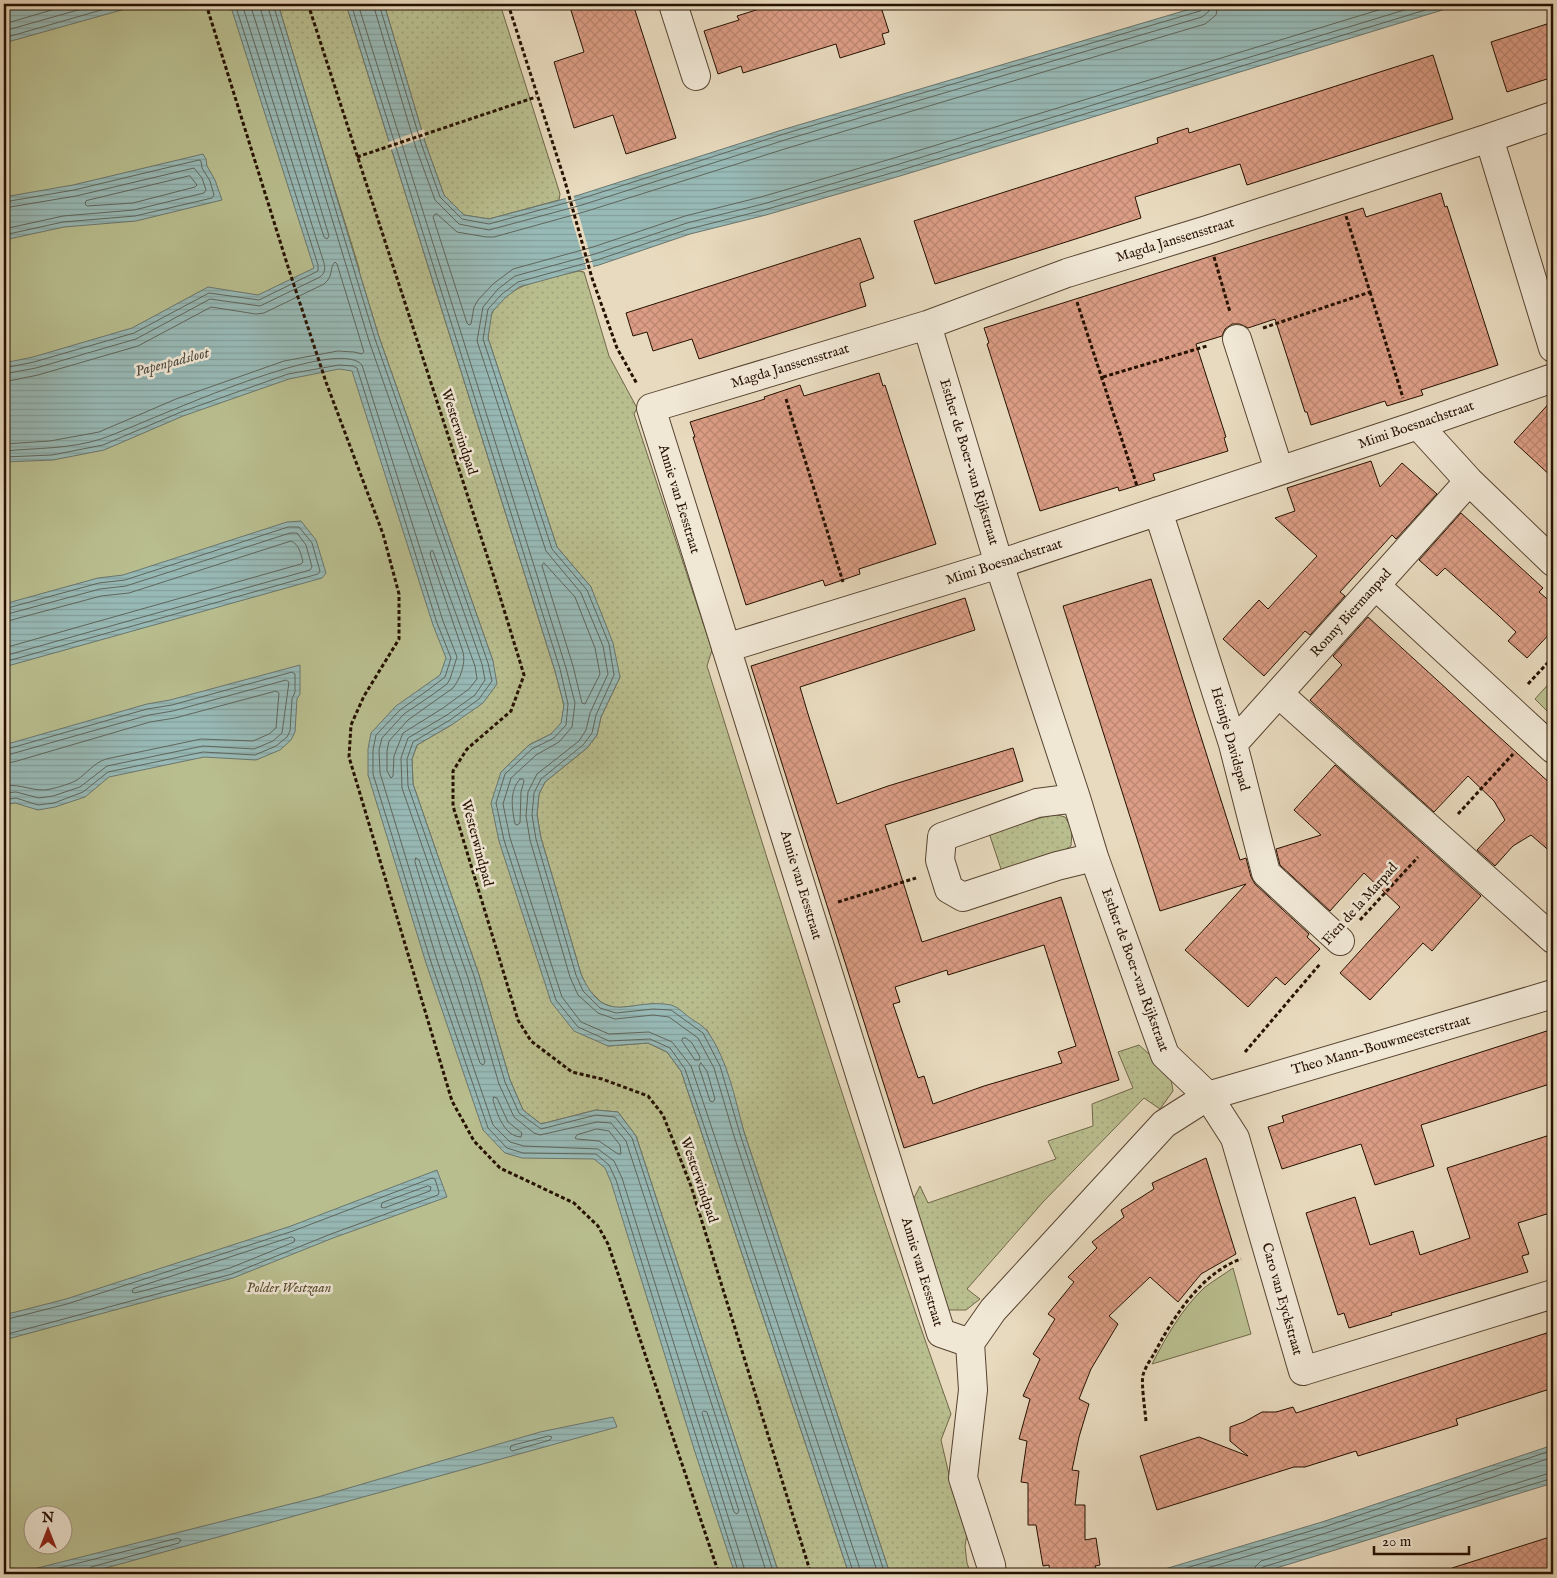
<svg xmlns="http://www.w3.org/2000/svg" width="1557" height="1578" font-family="'IM FELL English',serif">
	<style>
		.grass { fill: url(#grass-dots); stroke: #706848 }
		.park { fill: #b9be8f; stroke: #706848; fill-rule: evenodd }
		.water { fill: url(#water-rules); stroke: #6a766e }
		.pier { fill: #e8dabe }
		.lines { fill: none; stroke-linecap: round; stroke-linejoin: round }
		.shore { stroke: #5f665c; stroke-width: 1 }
		.building { fill: url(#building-cross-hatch); stroke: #261100; fill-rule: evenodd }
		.minor-casing { stroke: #564330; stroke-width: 30 }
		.path { stroke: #261100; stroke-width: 3; stroke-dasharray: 4 2.5; stroke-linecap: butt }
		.minor { stroke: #f0e7d5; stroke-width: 28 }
		.labels { text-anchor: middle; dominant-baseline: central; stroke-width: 5; stroke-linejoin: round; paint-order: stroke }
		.street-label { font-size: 14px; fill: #261100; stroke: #f0e7d5 }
		.park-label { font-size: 14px; font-style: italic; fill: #594e32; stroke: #f0e7d5 }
		.water-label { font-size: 15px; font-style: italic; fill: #4e4c40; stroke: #f0e7d5 }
	</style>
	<defs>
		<pattern id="grass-dots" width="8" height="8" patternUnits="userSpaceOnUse" patternTransform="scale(1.25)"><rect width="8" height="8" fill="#b9be8f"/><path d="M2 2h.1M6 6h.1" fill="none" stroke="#9fa27a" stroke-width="1.8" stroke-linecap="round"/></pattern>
		<pattern id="water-rules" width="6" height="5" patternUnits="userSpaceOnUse" patternTransform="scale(1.25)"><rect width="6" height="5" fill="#98bab7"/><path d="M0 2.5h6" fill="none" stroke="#839f9c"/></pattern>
		<pattern id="building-cross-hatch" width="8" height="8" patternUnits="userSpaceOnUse" patternTransform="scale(1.25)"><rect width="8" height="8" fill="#db9d85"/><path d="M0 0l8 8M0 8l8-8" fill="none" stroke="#bc8671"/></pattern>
	</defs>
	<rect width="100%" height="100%" fill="#e8dabe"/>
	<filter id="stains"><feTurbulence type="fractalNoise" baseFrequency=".004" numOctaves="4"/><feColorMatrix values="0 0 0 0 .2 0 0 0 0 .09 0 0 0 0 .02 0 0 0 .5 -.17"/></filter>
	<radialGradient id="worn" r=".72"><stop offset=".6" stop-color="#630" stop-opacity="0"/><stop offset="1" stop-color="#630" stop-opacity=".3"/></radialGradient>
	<path class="grass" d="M278 4H346L555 671 564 705 562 723 551 734 529 745 501 772 608 1046 648 1043 667 1052 681 1071 849 1574H779L636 1136 618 1112 596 1110 541 1124 523 1110 510 1080 479 975 413 784 412 759 417 745 453 724 493 661 379 337Z
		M384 4H500L560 194 559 200 489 219 464 215 444 195 426 145Z
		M579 271 584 272 609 356 637 408 634 414 712 650 707 666C785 916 863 1167 951 1414L941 1440 954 1496 967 1534 965 1546 967 1563 971 1574H890L744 1132 724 1064 707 1030 652 1004 616 1008 602 1003 587 988 581 974 541 838 537 815 539 794 545 782 587 748 597 735 601 717 620 677 591 587 557 547 488 338C489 330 489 318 493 311 511 282 549 278 579 271Z
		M1054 814 1065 817 1072 829 1071 846 1058 855 1002 872 989 833Z
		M1139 1045 1170 1073 1173 1091 1160 1109 1144 1098 1043 1202 967 1289 980 1299 966 1310H946L911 1204 920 1186 928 1203 1056 1159 1048 1141 1093 1126 1092 1104 1133 1088 1118 1052Z"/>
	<path class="park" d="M4 4H276L312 116 359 268 362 310 476 670 401 758 521 1118 541 1124 590 1117 775 1574H4ZM32 1516H62V1546H32Z
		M1553 679V717L1535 699Z
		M1233 1268 1251 1334 1152 1364C1166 1337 1181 1310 1204 1288 1213 1281 1223 1275 1233 1268Z"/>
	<path class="water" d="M4 4H143L4 43Z
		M230 4H278L379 337 493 661 497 684 483 703 453 724 417 745 412 759 413 784 479 975 510 1080 523 1110 541 1124 596 1110 618 1112 636 1136 779 1574H735L694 1449 611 1182 605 1168 594 1159 522 1158 505 1153 483 1130 426 963 368 775V749L371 733 396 706 440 675 446 658 433 625 352 371 339 369 289 379 183 416 104 450 53 460 4 462V363L33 357 132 328 208 287 258 295 314 268Z
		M346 4H384L426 145 444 195 464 215 489 219 579 195 785 129 1207 4H1462L900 176 766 215 690 234 599 265 519 287 505 298 492 312 488 338 557 547 591 587 613 643 620 677 601 717 597 735 587 748 545 782 539 794 537 815 541 838 581 974C606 1029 629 997 671 1005 678 1007 685 1014 690 1018 696 1022 704 1026 708 1032 728 1061 735 1099 744 1132L890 1574H849L681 1071 667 1052 648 1043 608 1046 574 1031 551 1002 499 841 491 803 501 772 529 745 551 734 561 723 564 705 555 671Z
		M203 154 206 159 207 166 215 180 222 200 136 221 64 227 4 240V197L73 185Z
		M301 521 316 540 326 573 322 578 4 667V604L98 578 123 575 287 522Z
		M300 665V694L297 699 295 732 291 740 280 750 256 760 204 757 109 777 85 797 55 807 38 810 15 803 4 805V745L147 704 170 700Z
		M437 1170 447 1197 333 1238 233 1278 4 1340V1315L66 1299 291 1226Z
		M613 1417 617 1427 84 1574H14L318 1497 540 1432Z
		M1553 1445V1483L1257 1574H1148L1322 1522Z"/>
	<path class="pier" d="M424 129 427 137 390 150 388 142Z
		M573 194 594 269 587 271 565 196Z"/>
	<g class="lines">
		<path class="shore" d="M250 4 324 237 327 239 329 236 259 4
			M267 4 369 341 482 664 485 680 475 695 447 715 408 738 401 758 402 788 468 978 499 1084 514 1117 534 1133 540 1135 597 1122 611 1123 626 1141 767 1574
			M273 4 375 339 488 663 492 681 479 699 450 720 413 742 407 759 408 786 474 976 505 1082 519 1113 541 1129 596 1115 615 1117 632 1138 774 1574
			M351 4 560 669 568 704 566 725 554 738 532 749 505 774 496 803 504 840 556 1000 578 1027 609 1041 650 1039 670 1048 685 1069 854 1574
			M358 4 566 668 575 703 572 727 559 742 536 755 511 778 503 804 510 838 562 997 581 1022 609 1034 649 1032 672 1042 691 1066 859 1566 860 1574
			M373 4 416 148 435 200 459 224 489 230 582 205 788 139 1202 17 1209 11 1211 4
			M379 4 422 146 440 197 462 219 489 224 580 199 787 133 1200 11 1204 8 1205 4
			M1218 4 1216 15 1205 24 791 147 584 212 494 237H486L457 232 437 214H435L433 217 467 323 469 325 471 324 474 307 478 300 493 284 513 269 593 247 685 216 761 197 894 158 1398 4
			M4 24 72 4
			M4 31 99 4
			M4 38 122 4
			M190 176 197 185 195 187 133 203 87 206 85 204 86 201Z
			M4 202 74 190 199 160 201 161 202 168 210 181 214 195 212 198 135 216 63 222 4 235
			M4 208 76 196 194 168 202 178 206 190 204 193 134 210 63 216 4 229
			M4 368 34 362 134 333 209 293 259 300 318 271V265L235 4
			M4 374 36 368 136 339 210 299 260 306 318 278C324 275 326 270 324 263L242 4
			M4 382 38 375 138 346 211 307 256 314 264 313 324 284C334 276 329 268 335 262L337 264 364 352 362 354 354 352 338 351 284 361 176 399 99 432 50 441 4 444
			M4 451C36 448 70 449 101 439 140 426 335 333 362 365L443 621 457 657 450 679 447 684 432 695 404 714 382 738 379 750 380 773 437 960 493 1125 510 1142 524 1146 598 1149 614 1161 622 1178 746 1574
			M4 457 52 455 103 445 181 412 288 374 339 365 353 366 357 368 437 623 451 658 445 677 428 690 400 710 376 735 373 750V774L431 962 488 1128 507 1148 523 1153 596 1154 609 1165 616 1180 739 1574
			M433 551 475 666 477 679 469 689 443 708 403 733 394 756 393 776 391 778 387 771V751L389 741 408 720 453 688C460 679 466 664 463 652L430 554 431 551Z
			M544 563 575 597 595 648 600 674 585 704 582 703 573 666 542 566Z
			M4 609 99 583 125 580 288 527H299L312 543 320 571 318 574 4 662
			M4 615 100 589 126 586 290 533H297L306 545 312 567 310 570 4 656
			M4 622 101 596 129 593 291 541C299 544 301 554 303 562L301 564 4 648
			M4 750 147 709 172 705 292 672 295 674V692L292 699 290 731 287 737 276 746 255 755 203 752 108 772 83 792 54 803 38 805 16 798 4 800
			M4 756 149 715 173 711 286 680 289 682 282 733 273 741 254 749 203 746 107 766 80 787 53 796 39 798 16 792 4 793
			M4 764 17 761 150 722 175 718 276 691 279 693 276 728 269 734 253 741 201 739 106 759C94 763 87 773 77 780 70 784 59 787 51 789 34 793 22 783 4 786
			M520 779H523L524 781 521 792 520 823 517 825 515 824C512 809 509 791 520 779Z
			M416 858 419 860 461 981 485 1062 483 1065 480 1063 444 958 415 862Z
			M683 1038H686L692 1043 700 1057 699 1060H695L682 1041Z
			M701 1063 707 1071 715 1099 713 1102 710 1101 699 1067Z
			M494 1097 497 1098 508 1122 522 1133 521 1137C504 1136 497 1114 493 1100Z
			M597 1129 609 1131 620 1145 621 1154H618L599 1141 577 1139 575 1138 577 1135Z
			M428 1186 431 1187 430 1191 384 1208 381 1207 382 1203Z
			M292 1237 295 1239 294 1242 230 1268 135 1293 132 1292 133 1289Z
			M4 1320 67 1304 293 1231 432 1178 435 1179 439 1192 438 1195 331 1234 232 1274 4 1335
			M704 1411 707 1412 739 1511 737 1514 734 1512 702 1413Z
			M549 1436 552 1437 550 1440 512 1451 510 1449 511 1446Z
			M35 1574 178 1538 181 1540 179 1543 91 1567 88 1570 87 1574
			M878 1574 734 1136 714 1068 698 1038 669 1017 653 1015 615 1019 598 1013 578 995 570 977 530 840 526 816 528 792 537 774 579 741 586 730 590 713 608 674 603 646 581 593 546 551 477 341 483 307 498 289 515 276 595 254 687 223 763 204 896 165 1424 4
			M885 1574 740 1134 720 1066 703 1033 671 1010 653 1009 616 1013 600 1008 583 991 576 975 536 839 532 815 534 793 541 779 583 745 592 733 596 715 614 675 609 644 587 590 552 549 483 339 488 309 502 294 518 282 597 260 689 229 764 210 898 171 1445 4
			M1166 1574 1324 1527 1553 1450
			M1187 1574 1326 1533 1553 1457
			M1253 1574 1255 1567 1261 1561 1553 1472
			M1259 1574 1260 1570 1263 1567 1553 1478"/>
	</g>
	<path class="building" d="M569 4H633L676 138 626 154 613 115 574 128 554 62 584 52Z
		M775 4H880L889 32 882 34 885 44 840 58 836 44 743 73 741 66 718 74 704 31 739 20 737 16Z
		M1553 22V77L1507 92 1491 42Z
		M1433 55 1453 119 1247 185 1240 164 1135 197 1141 218 935 284 914 221 1158 143 1157 138 1188 128 1189 133Z
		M1441 193 1445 207 1447 206 1498 365 1421 390 1423 395 1387 406 1385 401 1311 425 1307 412H1305L1275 319 1248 328 1240 324H1232L1225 329 1222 336 1196 344 1226 437 1224 438 1228 451 1153 474 1155 480 1119 491 1118 487 1040 511 987 344 989 343 984 328 1363 208 1366 217Z
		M860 238 874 278 860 283V285L866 306 699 359 692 339 653 351 647 332 633 336 626 313Z
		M879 373 883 386 885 385 936 544 859 569 860 574 825 586 823 580 746 605 693 437H695L690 422 765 399 764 397 800 385 804 396Z
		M1553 399V478L1514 442Z
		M1371 461 1380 487 1402 463 1437 494 1396 539 1392 535 1340 592 1345 596 1310 635 1305 631 1264 676 1223 639 1259 600 1268 609 1317 556 1275 518 1295 511 1287 488Z
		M1461 513 1543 588 1539 592 1553 604V630L1527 658 1508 641 1516 632 1499 616 1445 568 1437 576 1419 560Z
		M1151 579 1240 860 1246 858 1251 877 1255 884 1309 934 1307 937 1320 949 1285 985 1276 977 1248 1007 1185 950 1246 884 1160 911 1063 606Z
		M965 598 975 630 800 687 808 714 837 804 888 786 1013 748 1023 781 885 825 922 942 1061 897 1119 1080 904 1148 751 666ZM1044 945 1076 1046 1058 1052 1062 1063 984 1086 933 1104 924 1076 918 1078 893 1004 900 1002 895 987 947 970 948 975Z
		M1368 617 1553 786V854L1531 835 1513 846 1495 866 1477 850 1505 820 1494 801 1468 776 1434 812 1310 700 1342 665 1333 656Z
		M1335 765 1481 896 1432 951 1423 943 1370 1000 1340 973 1400 907 1364 873 1330 911 1280 865 1276 849 1321 835 1294 810Z
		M1553 1029V1083L1421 1125 1434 1166 1375 1185 1361 1144 1282 1169 1268 1127 1284 1122 1282 1116Z
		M1553 1134V1212L1518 1223 1529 1254 1522 1256 1528 1272 1391 1313 1392 1315 1349 1328 1344 1313 1338 1315 1306 1213 1355 1197 1370 1245 1413 1231 1420 1255 1470 1238 1447 1168Z
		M1206 1158 1236 1254 1201 1274 1178 1302 1150 1277 1109 1316 1118 1324 1091 1369 1079 1399 1089 1404 1079 1437 1072 1470 1079 1471 1075 1505H1085V1540L1096 1538 1100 1565 1095 1566 1098 1574H1050L1049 1565 1043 1566 1036 1525H1028V1483L1021 1482 1027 1441 1019 1439 1030 1399 1023 1396 1040 1359 1033 1354 1055 1319 1048 1314 1074 1282 1068 1277 1097 1248 1092 1242 1124 1217 1121 1210 1154 1189 1152 1183Z
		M1553 1331V1388L1456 1419 1458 1425 1358 1456 1356 1451 1305 1467H1294L1157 1510 1140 1456 1199 1437 1248 1456 1230 1441V1427L1244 1422 1262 1412H1276L1293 1407 1296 1413Z
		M1553 1536V1574H1453L1452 1568Z"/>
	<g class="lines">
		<g class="minor-casing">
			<path id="minor" d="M673 4 696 76
				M1489 138 1553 116
				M927 325 999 564 1076 798 1094 857 1165 1055 1208 1096 1235 1138 1303 1371 1553 1294
				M1237 339 1279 470
				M1553 348 1489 138 1207 230 1067 273 927 325 651 408 941 1333 970 1343 993 1310 1164 1124 1208 1096 1553 994
				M1418 425 1469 481 1553 562
				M1158 511 1233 744 1266 873 1340 941
				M1376 586 1553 749
				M726 648 999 564 1412 427 1553 378
				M1279 694 1553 939
				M1233 744 1469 481
				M1076 798 1037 803 942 837 940 860 949 889 963 897 1057 866 1094 857
				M970 1343 973 1390 963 1478 991 1565 992 1574"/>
		</g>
		<path class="path" d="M206 4 289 270 326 382 383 534 399 594V639L364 696 351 725 349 757 452 1101 474 1141 500 1168 574 1203 598 1226 608 1244 719 1574
			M308 4 494 577 524 675 511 711 467 749 453 771V806L518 1020 531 1041 572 1072 602 1079 648 1096 663 1115 691 1186 811 1574
			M508 4 564 178 592 278 617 348 637 384
			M357 157 536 97
			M1214 257 1230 312
			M1370 292 1403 398
			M1077 302 1137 486
			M1263 328 1370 292 1346 216
			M1103 377 1207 346
			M786 399 843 582
			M1528 684 1553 657
			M1458 814 1513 754
			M838 902 916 878
			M1360 920 1418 857
			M1245 1052 1320 964
			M1146 1421C1145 1410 1141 1383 1143 1375 1145 1368 1150 1360 1154 1354 1172 1319 1201 1273 1241 1259"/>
		<use href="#minor" class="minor"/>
	</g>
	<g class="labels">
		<g class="street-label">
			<text transform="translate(1175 240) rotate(-17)">Magda Janssensstraat</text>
			<text transform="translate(790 366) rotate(-17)">Magda Janssensstraat</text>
			<text transform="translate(1416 425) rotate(-19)">Mimi Boesnachstraat</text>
			<text transform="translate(459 432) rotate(72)">Westerwindpad</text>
			<text transform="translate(969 462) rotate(73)">Esther de Boer-van Rijkstraat</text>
			<text transform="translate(679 499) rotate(73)">Annie van Eesstraat</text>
			<text transform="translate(1004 562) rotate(-18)">Mimi Boesnachstraat</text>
			<text transform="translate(1351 613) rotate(-48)">Ronny Biermanpad</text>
			<text transform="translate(1230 739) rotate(74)">Heintje Davidspad</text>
			<text transform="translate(477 843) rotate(75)">Westerwindpad</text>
			<text transform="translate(801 885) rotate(73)">Annie van Eesstraat</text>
			<text transform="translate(1360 904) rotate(-48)">Fien de la Marpad</text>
			<text transform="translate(1135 970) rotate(70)">Esther de Boer-van Rijkstraat</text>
			<text transform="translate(1381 1045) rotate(-16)">Theo Mann-Bouwmeesterstraat</text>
			<text transform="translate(699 1180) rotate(71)">Westerwindpad</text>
			<text transform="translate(922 1272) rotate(73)">Annie van Eesstraat</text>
			<text transform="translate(1282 1299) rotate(74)">Caro van Eyckstraat</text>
		</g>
		<g class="park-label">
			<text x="289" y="1288">Polder Westzaan</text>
		</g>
		<g class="water-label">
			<text transform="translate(172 362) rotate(-15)">Papenpadsloot</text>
		</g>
	</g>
	<rect width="1557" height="1578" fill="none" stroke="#e8dabe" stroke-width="20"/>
	<rect x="5" y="5" width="1547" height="1568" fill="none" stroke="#261100" stroke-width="2.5"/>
	<rect x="10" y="10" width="1537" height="1558" fill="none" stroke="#261100"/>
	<g transform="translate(48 1530)"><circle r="24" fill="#f0e7d5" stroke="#9f9180"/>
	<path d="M0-4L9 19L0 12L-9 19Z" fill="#8f2418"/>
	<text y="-8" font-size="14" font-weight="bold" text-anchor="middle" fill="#261100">N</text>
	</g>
	<path d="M1374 1546v8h95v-8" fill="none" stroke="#261100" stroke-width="2.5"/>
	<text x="1382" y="1546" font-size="15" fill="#261100" stroke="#f0e7d5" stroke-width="4" paint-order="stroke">20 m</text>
	<rect width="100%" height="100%" filter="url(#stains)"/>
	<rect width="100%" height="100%" fill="url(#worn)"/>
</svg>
